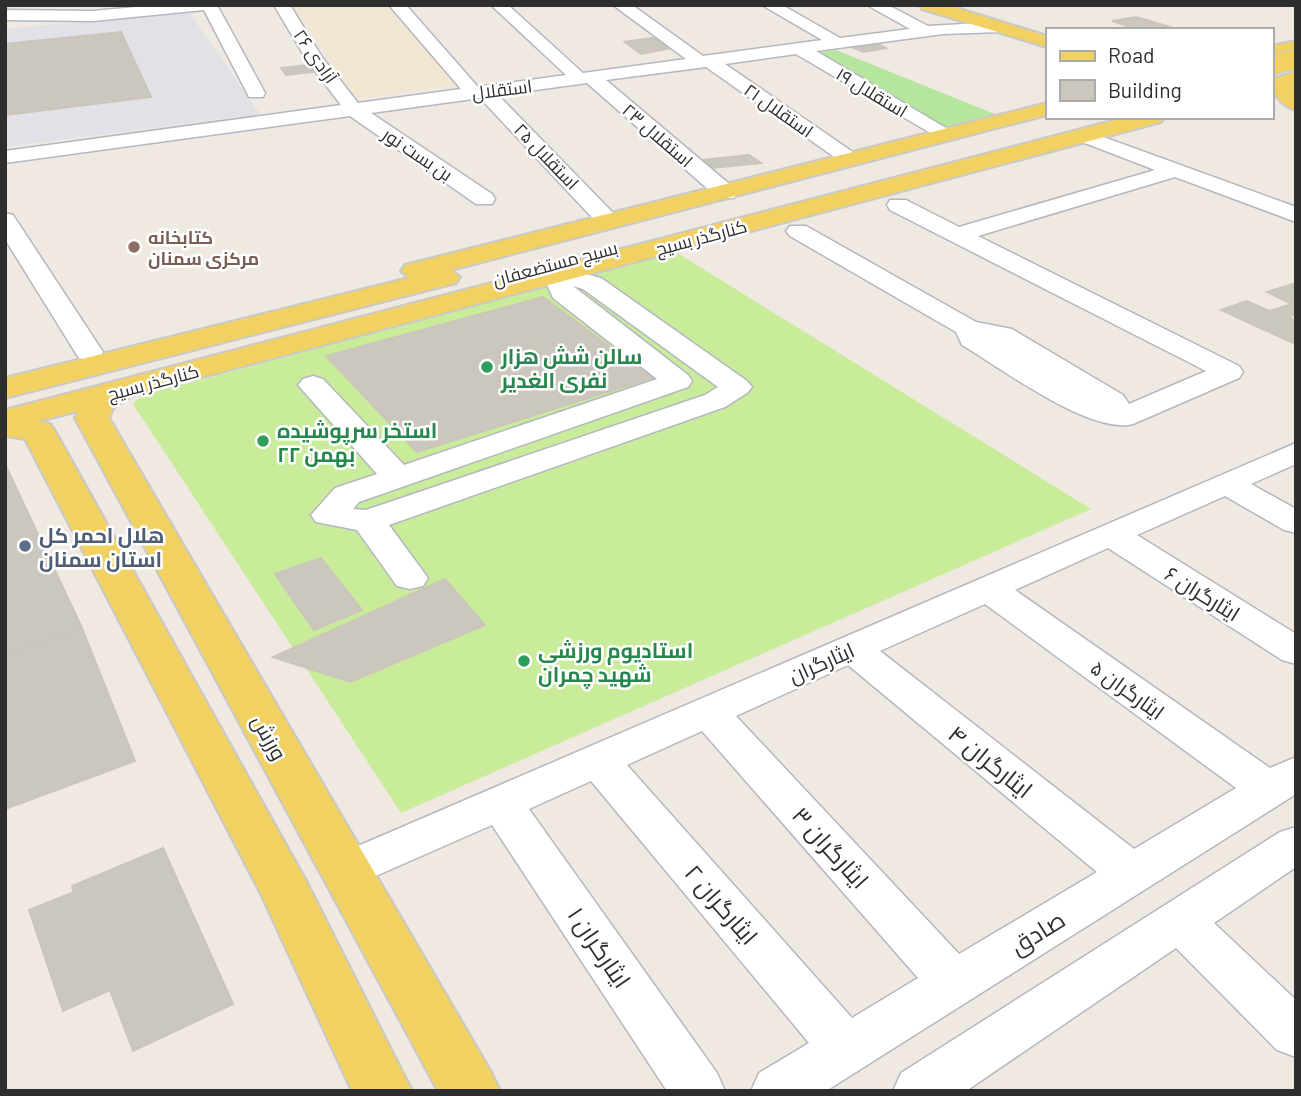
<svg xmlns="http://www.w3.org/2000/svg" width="1301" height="1096" font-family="Barlow,Cairo,sans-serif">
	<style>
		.industrial { fill: #e3e1e8 }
		.education { fill: #f0e6d1 }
		.green { fill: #b6e59e }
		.pitch { fill: #c9ec9a }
		.building { fill: #cbc7bf; stroke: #cbc5ba; stroke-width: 2 }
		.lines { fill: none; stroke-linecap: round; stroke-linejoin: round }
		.minor-casing { stroke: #b4b7c1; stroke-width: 3 }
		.major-casing { stroke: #c9c9c9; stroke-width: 4 }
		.minor { fill: #fff; fill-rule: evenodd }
		.major { fill: #f2d163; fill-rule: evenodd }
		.major-bridge-casing { stroke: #c9c9c9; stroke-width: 21; stroke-linecap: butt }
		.major-bridge { stroke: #f2d163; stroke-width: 19 }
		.education-dot { fill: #8d6e63; stroke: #fff; stroke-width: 2.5 }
		.leisure-dot { fill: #2e9e5b; stroke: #fff; stroke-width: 2.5 }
		.service-dot { fill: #5c6f8a; stroke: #fff; stroke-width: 2.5 }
		.labels { text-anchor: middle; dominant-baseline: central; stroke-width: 5; stroke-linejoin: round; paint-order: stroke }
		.far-street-label { font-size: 18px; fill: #2e2e2e; stroke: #fff }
		.far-education-label { font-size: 18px; font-weight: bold; fill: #785e54; stroke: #fff; text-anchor: start }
		.leisure-label { font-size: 21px; font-weight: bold; fill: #27864d; stroke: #fff; text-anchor: start }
		.service-label { font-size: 21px; font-weight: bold; fill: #4e5e75; stroke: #fff; text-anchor: start }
		.street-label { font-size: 21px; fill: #2e2e2e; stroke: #fff }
		.near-street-label { font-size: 24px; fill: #2e2e2e; stroke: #fff }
	</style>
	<rect width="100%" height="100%" fill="#efe9e1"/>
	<path class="industrial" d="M188 11 260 114 5 147V29Z"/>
	<path class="education" d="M292 5H387L457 85 356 99Z"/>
	<path class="green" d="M836 50 1002 117 948 129 816 53Z"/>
	<path class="pitch" d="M674 251 1091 509 401 813 133 404 149 390 174 387Z"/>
	<path class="building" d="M1136 17 1180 30H1139L1112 21Z
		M121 32 151 97 5 115V44Z
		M652 38 666 40 677 47 641 54 625 42Z
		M871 41 886 48 864 52 846 45Z
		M316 64 320 71 286 75 281 68Z
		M749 155 761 163 712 168 702 160Z
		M1296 283V314L1288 317 1296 321V342L1293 343 1221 310 1247 301 1269 311 1292 304 1267 292Z
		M543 297 652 378 417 452 326 356Z
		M5 464 82 628 5 654Z
		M321 558 362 610 314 630 275 574Z
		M445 579 485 625 350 682 273 657Z
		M82 628 135 761 5 809V654Z
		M163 848 233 1004 133 1051 110 990 63 1011 29 910 74 892 72 886Z"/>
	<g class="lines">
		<g class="minor-casing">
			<path id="minor" d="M157 5H217L265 93 263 97H249L247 93 204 10 93 21 5 20V10L93 11Z
				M274 5H290L322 57 358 103 461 89 389 5H406L478 87 566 75 491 5H508L583 73 686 59 613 5H632L703 56 822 40 762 5H782L840 38 910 29 867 5H888L928 26 1000 22 1008 27 1000 32 943 34 816 51 951 131 954 135 951 139 944 141 796 54 725 64 857 155 860 159 857 163H843L706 67 606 80 734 188 737 193 734 198H718L587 83 498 95 617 217 621 222 617 227H601L480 98 371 113 492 194 495 199 492 204H476L350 116 5 163V151L341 105 306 59Z
				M1084 130 1296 207V222L1175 177 978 236 1239 366 1243 372 1239 378 1133 424C1090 435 1001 368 962 345L956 332 790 236 786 231 790 226H806L976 322 1012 329 1123 395 1129 404 1206 371 890 210 887 205 890 200H906L959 227 1155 170 1077 140 1074 136 1077 132Z
				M5 213 13 215 103 352 99 358 89 360 79 358 75 352 5 239Z
				M556 267 601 278 747 381 752 387 747 393 725 407 389 525 428 578 423 586 410 589 397 586 357 530 316 522 311 515 335 488 377 474 298 385 303 379 313 376 323 379 404 465 657 379 553 298 543 275 547 270ZM573 286 583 289 718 387 705 395 366 510 353 509 359 502 688 387 692 381 688 375Z
				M1296 443V464L1251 484 1296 509V533L1284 530 1225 496 1137 535 1296 634V664L1282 660 1108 548 1015 590 1270 768 1296 757V794L826 1091H751L759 1073 809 1043 591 781 529 809 717 1073 725 1091H667L492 825 346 889 330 884 323 871 330 858ZM985 604 1236 788 1134 849 880 651ZM848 665 1097 872 959 954 736 716ZM702 731 918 978 852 1018 627 765Z
				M1296 827V867L1214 923 1296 1000V1057L1277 1050 1176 948 966 1091H893L901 1073 1280 832Z"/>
		</g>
		<g class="major-casing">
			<path id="major" d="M920 5H947L1047 36V47L922 9Z
				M1296 41V53L1271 58V46Z
				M1296 72V84L1292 85 1296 92V110C1283 107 1273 95 1272 82L1275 78Z
				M1047 103V115L451 270 460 277 456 283 5 398V378L409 278 401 271 405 265Z
				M1127 117H1164L1161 122 131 396 113 408 109 418 491 1072 500 1091H438L75 418 78 411 39 421 50 424 55 431 305 879 412 1091H352L261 894 25 439 5 436V410Z"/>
		</g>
		<use href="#minor" class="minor"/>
		<use href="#major" class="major"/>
		<g class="major-bridge-casing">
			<path id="major-bridge" d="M1271 65 1296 59"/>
		</g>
		<use href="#major-bridge" class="major-bridge"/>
	</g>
	<circle class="education-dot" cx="134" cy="247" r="7"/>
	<g class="leisure-dot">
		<circle cx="487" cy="367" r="7"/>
		<circle cx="263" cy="441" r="7"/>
		<circle cx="524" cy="661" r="7"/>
	</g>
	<circle class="service-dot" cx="25" cy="546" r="7"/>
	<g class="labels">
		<g class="far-street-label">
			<text transform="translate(316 56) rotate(55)">آزادی ۲۶</text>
			<text transform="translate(502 89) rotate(-7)">استقلال</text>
			<text transform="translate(872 92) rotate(31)">استقلال ۱۹</text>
			<text transform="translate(779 110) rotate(35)">استقلال ۲۱</text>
			<text transform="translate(658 135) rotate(41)">استقلال ۲۳</text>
			<text transform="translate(418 154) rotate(34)">بن بست نور</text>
			<text transform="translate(547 156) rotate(46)">استقلال ۲۵</text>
			<text transform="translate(701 237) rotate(-15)">کنارگذر بسیج</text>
			<text transform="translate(555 263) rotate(-15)">بسیج مستضعفان</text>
			<text transform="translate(153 382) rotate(-15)">کنارگذر بسیج</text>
		</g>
		<g class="far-education-label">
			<text x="148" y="237">کتابخانه<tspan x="148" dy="21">مرکزی سمنان</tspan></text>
		</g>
		<g class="leisure-label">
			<text x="501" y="355">سالن شش هزار<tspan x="501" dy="24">نفری الغدیر</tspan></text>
			<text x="277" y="429">استخر سرپوشیده<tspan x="277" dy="24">۲۲ بهمن</tspan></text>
			<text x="538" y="649">استادیوم ورزشی<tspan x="538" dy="24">شهید چمران</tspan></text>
		</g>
		<g class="service-label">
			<text x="39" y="534">هلال احمر کل<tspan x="39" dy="24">استان سمنان</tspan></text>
		</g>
		<g class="street-label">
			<text transform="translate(1203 593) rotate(32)">ایثارگران ۶</text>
			<text transform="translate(821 662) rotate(-24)">ایثارگران</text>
			<text transform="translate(1128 689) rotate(36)">ایثارگران ۵</text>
			<text transform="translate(270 737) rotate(61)">ورزش</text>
		</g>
		<g class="near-street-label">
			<text transform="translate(991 761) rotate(39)">ایثارگران ۴</text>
			<text transform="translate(831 847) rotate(48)">ایثارگران ۳</text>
			<text transform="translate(722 904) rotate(49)">ایثارگران ۲</text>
			<text transform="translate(1037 932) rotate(-32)">صادق</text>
			<text transform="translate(600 947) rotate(56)">ایثارگران ۱</text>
		</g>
	</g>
	<rect width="1301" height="1096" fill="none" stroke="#2e2e2e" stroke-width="14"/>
	<rect x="1046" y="28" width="228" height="91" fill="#ffffff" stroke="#ababab" stroke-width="2"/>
	<rect x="1060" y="51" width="35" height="10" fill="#f2d163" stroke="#ababab" stroke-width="2"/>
	<text x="1108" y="63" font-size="21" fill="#2e2e2e">Road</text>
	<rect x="1060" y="80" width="35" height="21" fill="#cbc7bf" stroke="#ababab" stroke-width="2"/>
	<text x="1108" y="98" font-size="21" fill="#2e2e2e">Building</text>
</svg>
